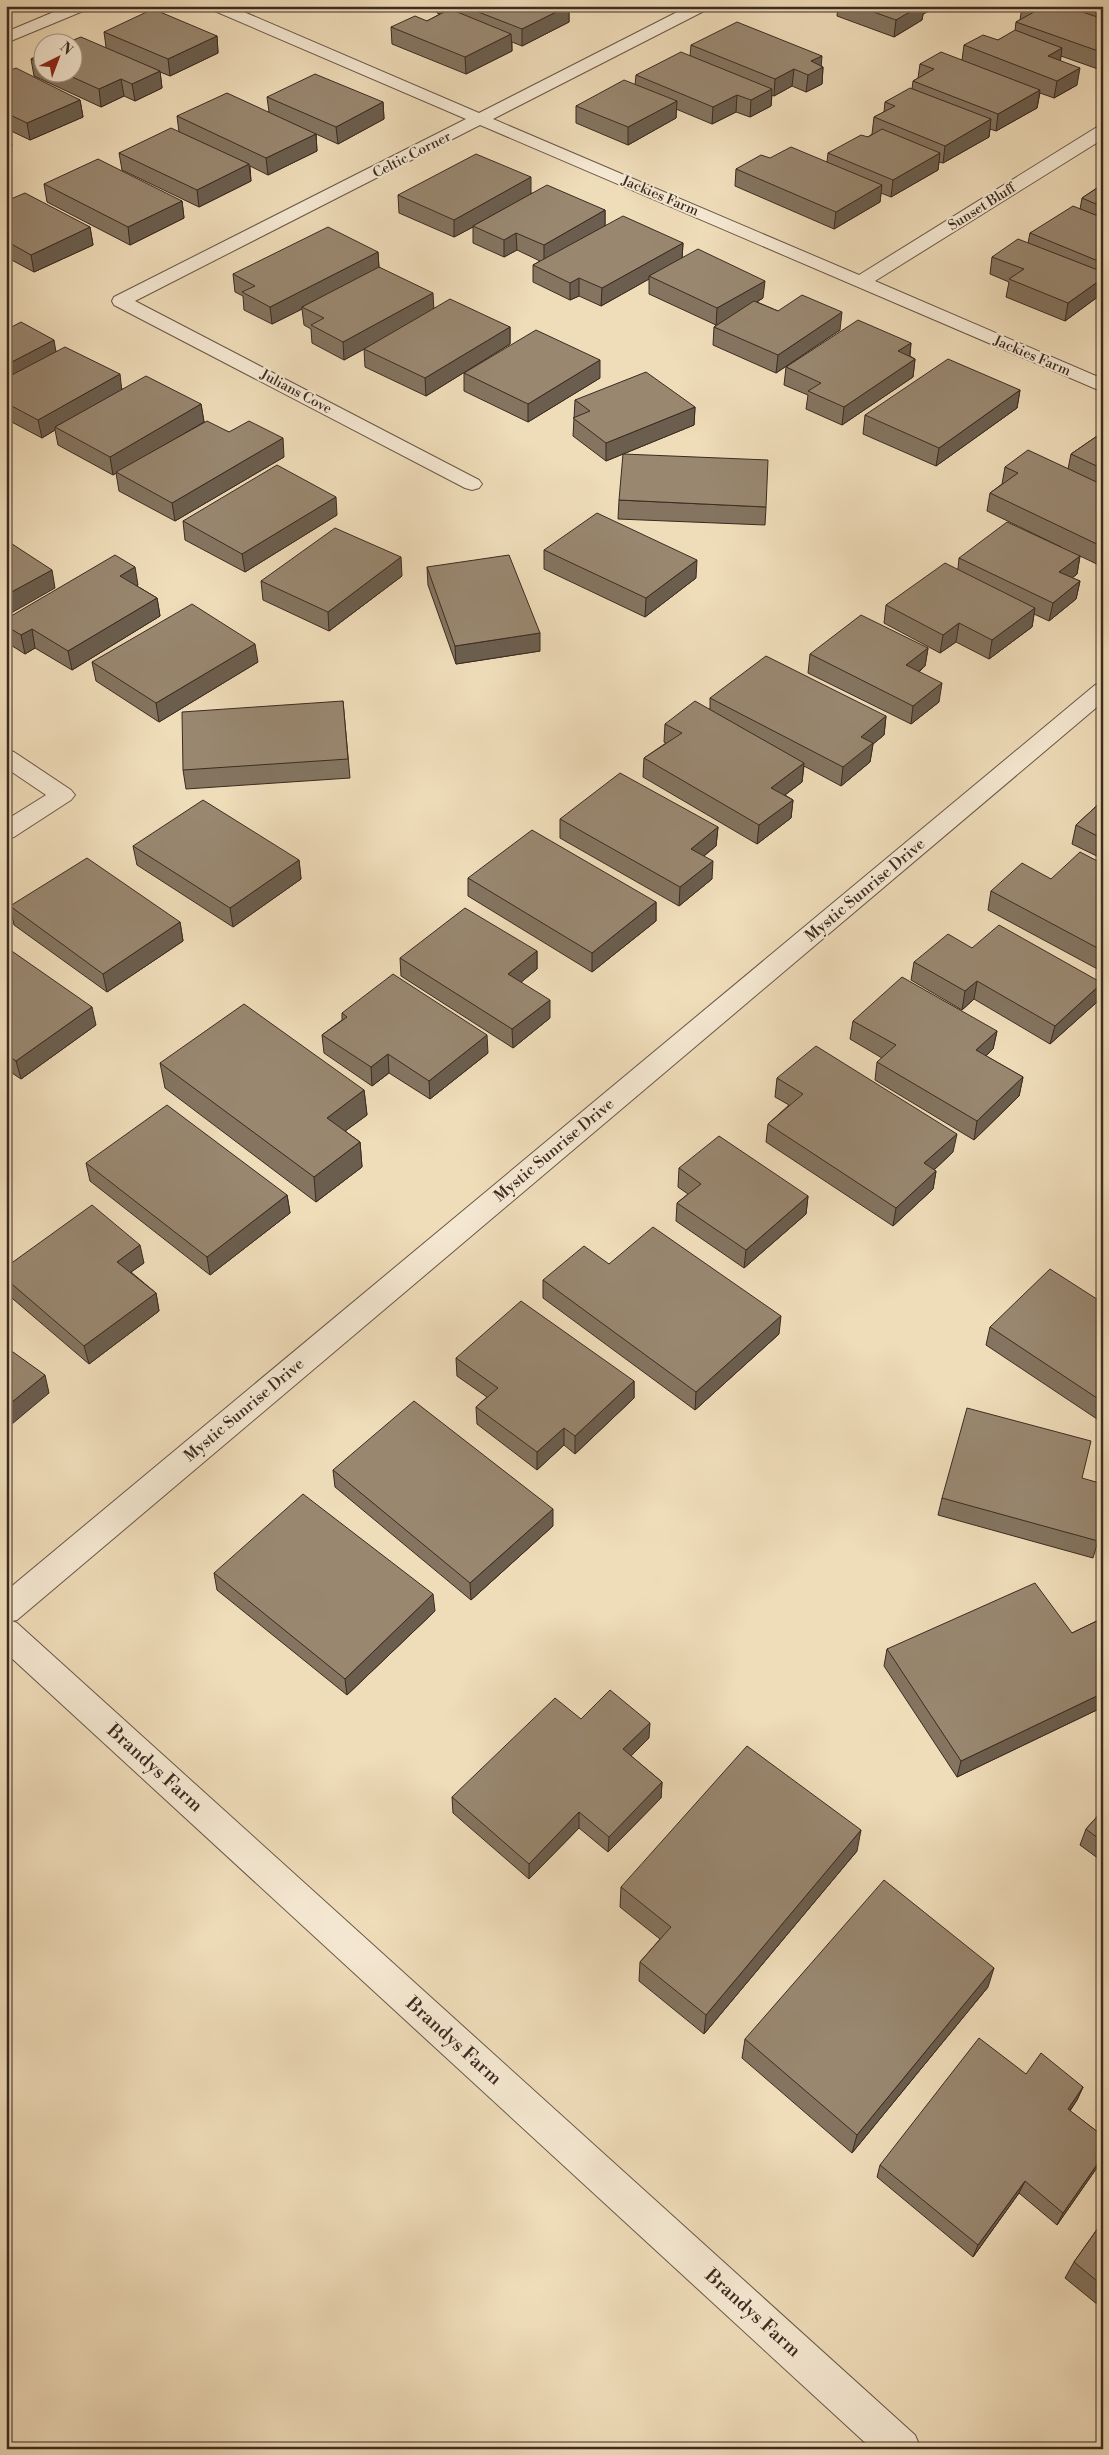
<svg xmlns="http://www.w3.org/2000/svg" width="1109" height="2455" font-family="'Libre Bodoni',serif">
	<style>
		.lines { fill: none; stroke-linecap: round; stroke-linejoin: round }
		.minor-casing { stroke: #695746; stroke-width: 2 }
		.minor { fill: #f5e8d2; fill-rule: evenodd }
		.wall { fill: #847460; stroke: #3c2b20 }
		.shaded-wall { fill: #6b5e4e; stroke: #3c2b20 }
		.building { fill: #998770; stroke: #3c2b20 }
		.labels { text-anchor: middle; dominant-baseline: central; stroke-width: 4; stroke-linejoin: round; paint-order: stroke }
		.far-street-label { font-size: 14px; fill: #3c2b20; stroke: #f5e8d2 }
		.street-label { font-size: 16px; fill: #3c2b20; stroke: #f5e8d2 }
		.near-street-label { font-size: 19px; fill: #3c2b20; stroke: #f5e8d2 }
	</style>
	<rect width="100%" height="100%" fill="#efdcb9"/>
	<filter id="stains"><feTurbulence type="fractalNoise" baseFrequency=".004" numOctaves="4"/><feColorMatrix values="0 0 0 0 .2 0 0 0 0 .09 0 0 0 0 .02 0 0 0 .5 -.17"/></filter>
	<radialGradient id="worn" r=".72"><stop offset=".6" stop-color="#630" stop-opacity="0"/><stop offset="1" stop-color="#630" stop-opacity=".3"/></radialGradient>
	<g class="lines">
		<g class="minor-casing">
			<path id="minor" d="M68 6H90L88 9 6 43V32Z
				M208 6H230L479 113 689 6H710L708 9 493 119 859 275 1097 127 1103 126V139L875 281 1103 379V392L480 125 135 301 479 480 482 484 479 488 472 490 465 488 114 305 112 301 114 297 466 119 210 9Z
				M1103 683V702L17 1620 12 1621 17 1623 915 2435 921 2449H872L6 1653V1591L1095 685Z
				M6 750 14 752 71 790 75 795 71 800 14 837 6 839V820L46 795 6 768Z"/>
		</g>
		<use href="#minor" class="minor"/>
	</g>
	<path class="wall" d="M437 6H569V22L522 46 512 42V51L466 74 392 44 391 27 427 21 440 14 437 13Z
		M587 6H603L596 10Z
		M838 6H930L929 11 923 14 922 20 894 37 837 16Z
		M1074 6H1103V66L1098 69 1061 56 1060 61 1077 85 1054 98 1040 93 1037 108 996 131 990 129 989 137 943 163 939 162 938 170 891 197 881 193 880 202 834 229 735 186 736 169 827 162 828 153 868 137 872 134 874 117 884 112 885 102 912 89 913 81 918 78 920 64 962 60 964 45 998 40 1015 31 1016 22 1020 20 1022 7 1073 9Z
		M104 32 217 36 218 53 170 76 160 72 162 88 135 101 124 96 101 107 34 76 31 59 42 54V72H72L106 47Z
		M691 45 821 65 823 67 822 84 806 92 792 86 774 96 772 95 771 106 750 117 736 112 712 124 676 109V118L628 145 576 123V106L635 85 636 75 690 56Z
		M6 72 80 100 83 117 30 140 9 130 12 146 6 149Z
		M267 97 383 102 384 119 338 144 316 134 317 151 268 175 250 166 251 181 199 207 122 170 119 153 179 132 177 116 269 112Z
		M44 184 182 201 184 218 130 245 47 202Z
		M1103 184V293L1065 321 1006 297 1009 282 990 274 992 257 1028 243 1030 233 1080 209 1082 198Z
		M531 193 605 210V226L683 243 682 258 763 298 757 302 778 311 840 330 776 373 713 345 714 327 716 325 649 294V279L601 306 579 296 570 300 533 282V265L540 261 517 250 504 257 473 243V227L454 237 399 213 398 195Z
		M6 201 90 227 93 245 34 272 6 257Z
		M378 252 379 267 434 308 510 327V344L426 396 365 367 364 349 344 360 312 343 311 329 304 325 302 309 272 324 244 310 243 296 235 292 233 274Z
		M6 330 56 351 122 389 201 404 204 422 229 432 284 457 175 521 119 491 116 473 113 475 58 445 55 430 42 438 6 419Z
		M911 343 910 356 915 359 913 377 842 425 806 409 808 395 784 385 786 367Z
		M464 373 600 378 528 422 464 391Z
		M1020 390 1017 408 936 466 863 434 865 415Z
		M575 400 695 407 694 425 606 461 573 436Z
		M1103 432V567L1080 556 1077 574 1072 578 1080 581 1076 599 1049 621 1034 614 1032 627 989 659 956 642 940 653 884 623 886 605 958 569 959 558 1061 547 987 511 990 493 1002 484 1005 467 1068 469 1071 454Z
		M619 500 766 507 765 525 618 519Z
		M337 515 245 572 185 540 183 521Z
		M544 550 696 578 645 617 544 569Z
		M427 567 540 651 456 664 428 585Z
		M402 576 329 631 263 600 261 581Z
		M138 585 137 586 157 598 160 616 72 670 35 648 25 654 6 642V619Z
		M928 648 925 666 919 672 939 702 911 724 808 673 810 654Z
		M92 662H258L159 722 96 681Z
		M710 698 886 716 884 735 873 744 870 762 841 786 804 766 802 782 785 795 793 800 791 818 757 844 643 777 644 758 666 743 664 742 665 724 710 709Z
		M343 701 350 778 186 789 183 770Z
		M1103 800V859L1072 844 1076 825Z
		M560 819 718 827 716 846 704 856 712 879 679 906 560 838Z
		M133 846 299 860 301 879 233 927 137 865Z
		M1103 864V972L988 910 991 891 1051 879Z
		M468 878 656 902V921L592 972 468 896Z
		M10 906 180 922 183 941 107 992 14 925Z
		M6 947 96 1025 21 1079 6 1069Z
		M972 948 1102 983 1097 1002 1050 1044 974 999 962 1010 911 980 914 962Z
		M537 951V969L521 982 550 1018 513 1048 401 976 400 958Z
		M342 1013 488 1053 430 1099 389 1073 372 1086 324 1053 322 1035 342 1020Z
		M853 1021 997 1031 993 1049 986 1056 1023 1077 1019 1096 974 1140 875 1080 877 1062 882 1058 850 1039Z
		M160 1063 364 1090 367 1115 345 1131 360 1142 362 1167 316 1202 165 1088Z
		M777 1078 953 1152 934 1170 936 1171 933 1189 893 1226 766 1142 768 1124 789 1105 775 1097Z
		M86 1163 287 1195 290 1213 210 1275 90 1181Z
		M679 1168 808 1196 806 1214 744 1268 676 1221 677 1203 688 1194 678 1187Z
		M144 1263 131 1272 156 1293 159 1311 89 1364 6 1293V1267Z
		M609 1264 779 1334 695 1410 543 1298V1280Z
		M1103 1303V1423L986 1345 990 1327Z
		M456 1358 634 1381V1398L575 1454 564 1445 537 1470 477 1424 476 1407 487 1397 457 1376Z
		M333 1470 553 1526 471 1600 335 1487Z
		M1082 1478 1098 1541 1093 1558 938 1515 942 1498Z
		M214 1573 435 1611 347 1695 217 1590Z
		M1103 1618V1707L957 1777 884 1666 887 1649 1072 1633Z
		M581 1719 649 1738 631 1756 662 1782 661 1798 608 1852 579 1828 529 1879 453 1813 452 1797Z
		M1103 1810V1862L1080 1845 1086 1829Z
		M857 1851 704 2034 639 1981 640 1962 660 1939 620 1907 621 1887Z
		M988 1987 852 2153 742 2058 745 2039Z
		M1026 2074 1083 2087 1077 2100 1070 2111 1103 2136V2159L1057 2225 1019 2193 973 2257 877 2177 880 2165Z
		M1103 2221V2309L1065 2278 1074 2262Z"/>
	<path class="shaded-wall" d="M568 6H569V22L522 46V29Z
		M596 6H603L596 10Z
		M918 6H930L929 11 923 14 922 20 894 37 896 20Z
		M511 34 512 51 466 74 465 57Z
		M217 36 218 53 170 76 168 59Z
		M1062 48 1060 65 1048 56Z
		M1103 51V66L1098 69 1101 52Z
		M822 56 821 68 823 67 822 84 806 92 808 75 811 61Z
		M1080 68 1077 85 1054 98 1057 81Z
		M794 69 792 86 774 96 775 79Z
		M160 71 162 88 135 101 132 84Z
		M121 79 124 96 101 107 99 89Z
		M772 89 771 106 750 117 751 100Z
		M1040 90 1037 108 996 131 998 114Z
		M737 95 736 112 712 124 713 107Z
		M80 100 83 117 30 140 27 123Z
		M677 101 676 118 628 145V127Z
		M383 102 384 119 338 144 336 127Z
		M991 119 989 137 943 163 945 146Z
		M9 129 12 146 6 149V131Z
		M316 134 317 151 268 175 266 158Z
		M940 153 938 170 891 197 893 180Z
		M249 164 251 181 199 207 197 190Z
		M531 177V194L473 226V227L454 237V220Z
		M882 185 880 202 834 229 836 212Z
		M182 201 184 218 130 245 128 227Z
		M605 210V227L544 262V245Z
		M90 227 93 245 34 272 31 255Z
		M516 233 517 250 504 257V240Z
		M683 243 682 260 649 276V279L601 306 602 288Z
		M378 252 379 269 302 307V309L272 324 270 307Z
		M8 260 11 278 6 298V266Z
		M579 278V296L570 300V283Z
		M1103 278V293L1065 321 1068 303Z
		M765 281 763 298 716 326 717 308Z
		M433 293 434 311 344 360 343 342Z
		M842 312 840 330 776 373 778 355Z
		M510 327V344L426 396 425 378Z
		M54 340 57 358 6 385V365Z
		M911 343 909 361 898 351Z
		M915 359 913 377 842 425 844 407Z
		M600 360V378L528 422V404Z
		M120 374 122 392 55 427V430L42 438 38 420Z
		M1020 390 1017 408 936 466 939 448Z
		M201 404 204 422 113 475 110 457Z
		M695 407 694 425 606 461V443Z
		M283 438 284 457 175 521 172 503Z
		M336 497 337 515 245 572 242 554Z
		M1080 556 1077 574 1056 590 1059 572Z
		M401 557 402 576 329 631 328 612Z
		M697 560 696 578 645 617 646 598Z
		M135 567 138 585 123 594 120 576Z
		M52 570 55 588 6 616V595Z
		M1080 581 1076 599 1049 621 1053 603Z
		M157 598 160 616 72 670 68 651Z
		M1035 608 1032 627 989 659 992 640Z
		M959 623 956 642 940 653 943 635Z
		M32 629 35 648 25 654 21 635Z
		M540 633V651L456 664 455 646Z
		M255 644 258 662 159 722 156 703Z
		M928 648 925 666 903 684 906 665Z
		M942 683 939 702 911 724 913 706Z
		M886 716 884 735 873 744 870 762 841 786 843 767 861 737Z
		M804 763 802 782 770 806 771 788Z
		M793 800 791 818 757 844 759 825Z
		M718 827 716 846 690 867 691 849Z
		M299 860 301 879 233 927 230 908Z
		M713 861 712 879 679 906 680 887Z
		M656 902V921L592 972V953Z
		M180 922 183 941 107 992 103 974Z
		M537 951V969L508 993V974Z
		M977 981 974 999 962 1010 965 991Z
		M1102 983 1097 1002 1050 1044 1055 1026Z
		M550 1000V1018L513 1048 512 1029Z
		M92 1007 96 1025 21 1079 16 1061Z
		M997 1031 993 1049 973 1068 976 1050Z
		M487 1035 488 1053 430 1099 429 1081Z
		M388 1054 389 1073 372 1086 371 1067Z
		M1023 1077 1019 1096 974 1140 977 1121Z
		M364 1090 367 1115 329 1143 327 1118Z
		M957 1134 953 1152 921 1182 924 1163Z
		M360 1142 362 1167 316 1202 314 1177Z
		M936 1171 933 1189 893 1226 896 1208Z
		M287 1195 290 1213 210 1275 207 1257Z
		M808 1196 806 1214 744 1268 746 1250Z
		M140 1245 144 1263 121 1279 117 1262Z
		M156 1293 159 1311 89 1364 84 1346Z
		M781 1316 779 1334 695 1410 696 1392Z
		M45 1375 49 1393 6 1429V1407Z
		M634 1381V1398L575 1454V1436Z
		M564 1428V1445L537 1470V1452Z
		M553 1509V1526L471 1600 470 1583Z
		M433 1594 435 1611 347 1695 345 1679Z
		M1103 1693V1707L957 1777 961 1761Z
		M650 1723 649 1738 622 1765 623 1749Z
		M662 1782 661 1798 608 1852 609 1837Z
		M579 1812V1828L529 1879V1864Z
		M861 1830 857 1851 704 2034 706 2015Z
		M994 1968 988 1987 852 2153 857 2135Z
		M1083 2087 1077 2100 1062 2122 1068 2109Z
		M1103 2156V2159L1057 2225 1063 2213Z
		M1025 2181 1019 2193 973 2257 978 2245Z"/>
	<path class="building" d="M463 6H568L522 29Z
		M857 6H920L896 20Z
		M1024 6H1065L1103 19V51L1101 52 1016 22 1034 12 1022 7Z
		M1092 6H1103V10Z
		M153 9 217 36 168 59 104 32Z
		M450 9 511 34 465 57 391 27 415 16 427 21Z
		M737 22 822 56 811 61 823 67 808 75 794 69 775 79 691 45Z
		M1015 30 1062 48 1048 56 1080 68 1057 81 964 45 983 35 998 40Z
		M81 37 160 71 132 84 121 79 99 89 61 72H72V42H68Z
		M681 52 772 89 751 100 737 95 713 107 636 75Z
		M941 52 1040 90 998 114 913 81 934 69 920 64Z
		M42 54V64L31 59Z
		M16 68 80 100 27 123 6 113V72Z
		M315 74 383 102 336 127 267 97Z
		M624 80 677 101 628 127 576 106Z
		M910 88 991 119 945 146 874 117 895 106 885 102Z
		M227 93 316 134 266 158 177 116Z
		M171 128 249 164 197 190 119 153Z
		M882 129 940 153 893 180 828 153 861 135 868 137Z
		M791 147 882 185 836 212 736 169 761 155 770 158Z
		M476 154 531 177 454 220 398 195Z
		M98 159 182 201 128 227 44 184Z
		M1103 184V207L1082 198Z
		M547 185 605 210 544 245 516 233 504 240 473 226Z
		M25 193 90 227 31 255 6 241V201Z
		M1073 206 1103 218V263L1030 233Z
		M623 216 683 243 602 288 579 278 570 283 533 265Z
		M328 227 378 252 270 307 242 292 255 286 233 274Z
		M1018 239 1103 272V278L1068 303 1009 279 1024 269 992 257Z
		M698 249 765 281 717 308 649 276Z
		M379 267 433 293 343 342 311 325 324 318 302 307Z
		M802 295 842 312 778 355 714 327 754 301 778 311Z
		M450 299 510 327 425 378 364 349Z
		M858 320 911 343 898 351 915 359 844 407 808 391 821 383 786 367Z
		M21 322 54 340 6 365V330Z
		M536 330 600 360 528 404 464 373Z
		M65 347 120 374 38 420 6 403V378Z
		M948 359 1020 390 939 448 865 415Z
		M646 372 695 407 606 443 573 418 590 411 575 400Z
		M146 376 201 404 110 457 55 427Z
		M207 421 229 432 249 421 283 438 172 503 116 472Z
		M1103 432V469L1071 454Z
		M1028 450 1103 485V547L990 493 1018 473 1005 467Z
		M623 454 768 460 766 507 619 500Z
		M277 465 336 497 242 554 183 521Z
		M597 513 697 560 646 598 544 550Z
		M1007 522 1080 556 1059 572 1080 581 1053 603 959 558Z
		M335 528 401 557 328 612 261 581Z
		M6 540 52 570 6 595Z
		M115 555 135 567 120 576 157 598 68 651 32 629 21 635 6 626V619Z
		M509 555 540 633 455 646 427 567Z
		M945 563 1035 608 992 640 959 623 943 635 886 605Z
		M192 604 255 644 156 703 92 662Z
		M861 615 928 648 906 665 942 683 913 706 810 654Z
		M766 656 886 716 861 737 873 743 843 767 710 698Z
		M343 701 348 759 183 770 182 712Z
		M695 701 804 763 771 788 793 800 759 825 644 758 682 733 665 724Z
		M620 773 718 827 691 849 713 861 680 887 560 819Z
		M203 800 299 860 230 908 133 846Z
		M1103 800V839L1076 825Z
		M532 830 656 902 592 953 468 878Z
		M1080 852 1103 864V951L991 891 1022 863 1051 879Z
		M87 858 180 922 103 974 10 906Z
		M465 908 537 951 508 974 550 1000 512 1029 400 958Z
		M999 925 1102 983 1055 1026 977 981 965 991 914 962 948 934 972 948Z
		M6 947 92 1007 16 1061 6 1054Z
		M393 974 487 1035 429 1081 388 1054 371 1067 322 1035 347 1017 342 1013Z
		M902 977 997 1031 976 1050 1023 1077 977 1121 877 1062 896 1045 853 1021Z
		M244 1004 364 1090 327 1118 360 1142 314 1177 160 1063Z
		M816 1046 957 1134 924 1163 936 1171 896 1208 768 1124 803 1094 777 1078Z
		M167 1105 287 1195 207 1257 86 1163Z
		M719 1136 808 1196 746 1250 677 1203 701 1184 679 1168Z
		M92 1205 140 1245 117 1262 156 1293 84 1346 6 1279V1267Z
		M653 1227 781 1316 696 1392 543 1280 584 1246 609 1264Z
		M1050 1269 1103 1303V1402L990 1327Z
		M521 1301 634 1381 575 1436 564 1428 537 1452 476 1407 498 1388 456 1358Z
		M6 1347 45 1375 6 1407Z
		M414 1401 553 1509 470 1583 333 1470Z
		M967 1408 1091 1441 1082 1478 1103 1484V1521L1098 1541 942 1498Z
		M303 1494 433 1594 345 1679 214 1573Z
		M1035 1583 1072 1633 1103 1618V1693L961 1761 887 1649Z
		M610 1690 650 1723 623 1749 662 1782 609 1837 579 1812 529 1864 452 1797 555 1698 581 1719Z
		M747 1746 861 1830 706 2015 640 1962 671 1927 621 1887Z
		M1103 1810V1842L1086 1829Z
		M884 1880 994 1968 857 2135 745 2039Z
		M979 2038 1026 2074 1041 2053 1083 2087 1068 2109 1103 2136V2156L1063 2213 1025 2181 978 2245 880 2165Z
		M1103 2221V2286L1074 2262Z"/>
	<g class="labels">
		<g class="far-street-label">
			<text transform="translate(412 155) rotate(-27)">Celtic Corner</text>
			<text transform="translate(660 196) rotate(23)">Jackies Farm</text>
			<text transform="translate(982 207) rotate(-32)">Sunset Bluff</text>
			<text transform="translate(1032 356) rotate(23)">Jackies Farm</text>
			<text transform="translate(296 392) rotate(28)">Julians Cove</text>
		</g>
		<g class="street-label">
			<text transform="translate(865 890) rotate(-40)">Mystic Sunrise Drive</text>
			<text transform="translate(554 1150) rotate(-40)">Mystic Sunrise Drive</text>
			<text transform="translate(244 1410) rotate(-40)">Mystic Sunrise Drive</text>
		</g>
		<g class="near-street-label">
			<text transform="translate(155 1768) rotate(42)">Brandys Farm</text>
			<text transform="translate(454 2041) rotate(42)">Brandys Farm</text>
			<text transform="translate(753 2313) rotate(42)">Brandys Farm</text>
		</g>
	</g>
	<rect width="1109" height="2455" fill="none" stroke="#efdcb9" stroke-width="25"/>
	<rect x="8" y="8" width="1094" height="2440" fill="none" stroke="#3c2b20" stroke-width="2.5"/>
	<rect x="12" y="12" width="1084" height="2430" fill="none" stroke="#3c2b20"/>
	<g transform="translate(58 58) rotate(42)"><circle r="24" fill="#f5e8d2" stroke="#ab9c8b"/>
	<path d="M0-4L9 19L0 12L-9 19Z" fill="#8f2418"/>
	<text y="-8" font-size="14" font-weight="bold" text-anchor="middle" fill="#3c2b20">N</text>
	</g>
	<rect width="100%" height="100%" filter="url(#stains)"/>
	<rect width="100%" height="100%" fill="url(#worn)"/>
</svg>
